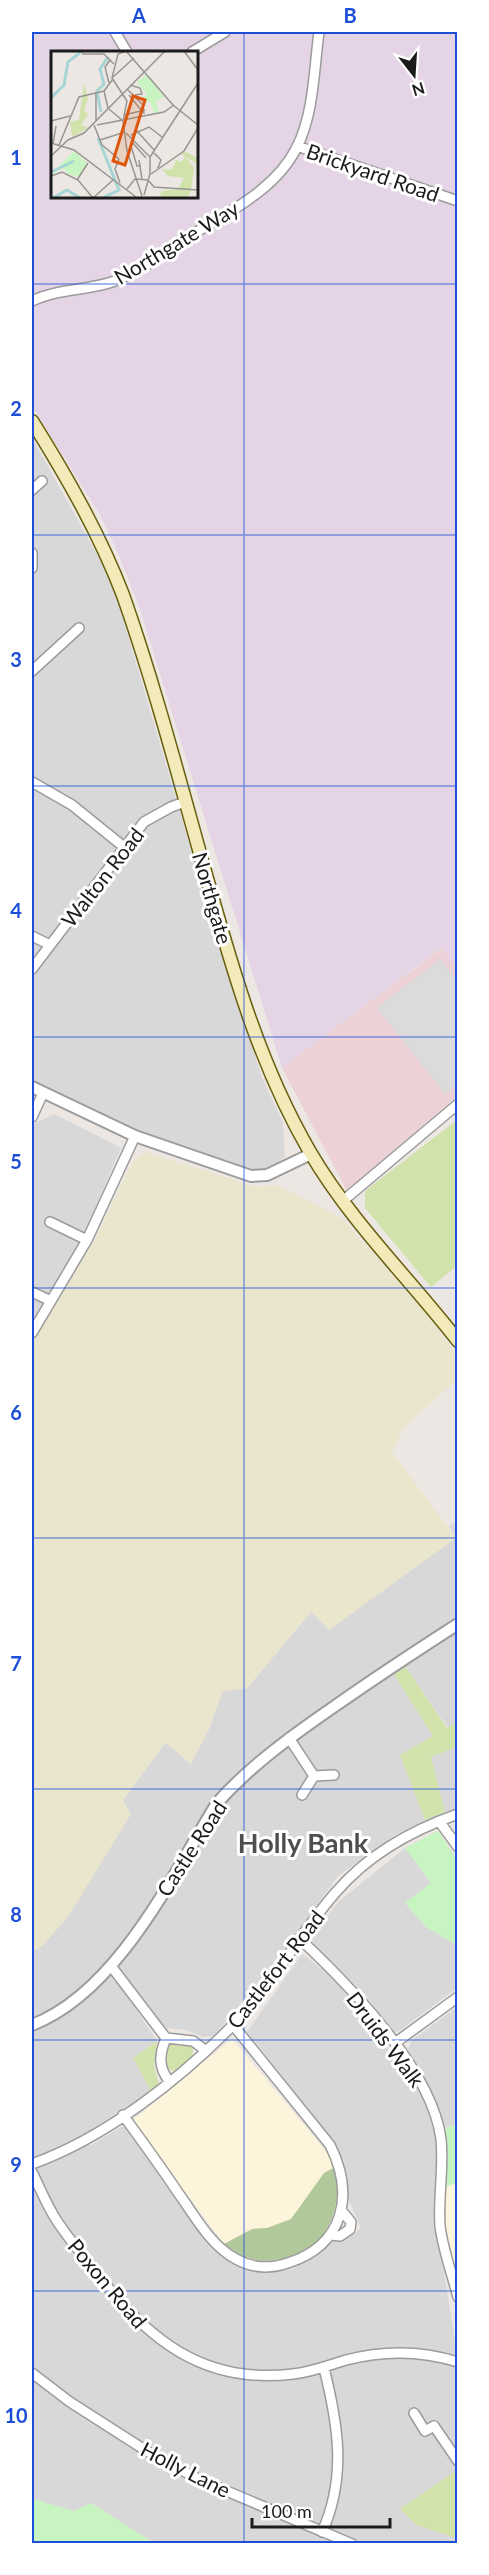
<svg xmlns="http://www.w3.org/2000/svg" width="489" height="2575" font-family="Lato,sans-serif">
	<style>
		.residential { fill: #d9d8d9 }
		.commercial { fill: #ecd2d6 }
		.industrial { fill: #e4d4e5; fill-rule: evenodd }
		.education { fill: #fcf5db }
		.farmland { fill: #eae6ce }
		.grass { fill: #d1e2ab }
		.forest { fill: #b1c89a }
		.park { fill: #c7f4c1 }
		.parking { fill: #dbdbdb }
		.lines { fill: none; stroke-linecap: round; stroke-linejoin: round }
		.minor-casing { stroke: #9c9c9c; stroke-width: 12 }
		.tertiary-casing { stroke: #9c9c9c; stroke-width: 14 }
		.secondary-casing { stroke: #675f0e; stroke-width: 15 }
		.minor { stroke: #fff; stroke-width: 9 }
		.tertiary { stroke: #fff; stroke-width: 10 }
		.secondary { stroke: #f3eab9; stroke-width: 12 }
		.grid { fill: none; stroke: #1d4ed8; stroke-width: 1.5; stroke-opacity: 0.55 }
		.labels { text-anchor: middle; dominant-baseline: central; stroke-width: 6; stroke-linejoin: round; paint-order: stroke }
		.street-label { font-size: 21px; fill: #1b1b1b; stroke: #fff }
		.district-label { font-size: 27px; font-weight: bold; fill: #4e4e4e; stroke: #fff }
		.inset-river { fill: none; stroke: #a6d5d6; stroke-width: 3 }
		.inset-road { fill: none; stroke: #989592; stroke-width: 1.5 }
		.view { fill: #de560d; fill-opacity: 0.15; stroke: #de560d; stroke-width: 3 }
		.inset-edge { fill: none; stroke: #1b1b1b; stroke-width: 3 }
		.neatline { fill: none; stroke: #1d4ed8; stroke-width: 2 }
		.grid-label { font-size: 20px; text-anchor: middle; font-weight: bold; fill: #1d4ed8 }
	</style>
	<rect width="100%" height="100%" fill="#ece7e2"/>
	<path class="residential" d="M32 438 98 556 117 598 215 931 262 1078 283 1122 285 1157 264 1172H247L128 1128 32 1080V982L35 977 32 975Z
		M55 1114 121 1148 83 1236 32 1325V1130L35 1123Z
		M457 1521V1616L314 1714 323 1722 393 1673 433 1736 400 1755 425 1820 395 1835 338 1876 275 1963 214 2036 202 2037 186 2030 165 2028 130 1982 123 1990 157 2041 133 2058 151 2091 82 2136 90 2146 124 2125 175 2195 218 2247 265 2270H292L333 2241 350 2236 361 2228 347 2196 344 2163 334 2142 247 2032 302 1954 336 1980 422 2094 436 2138 437 2228 455 2341H457V2543H154L91 2503 74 2511 32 2499V1951L42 1946 123 1800 166 1742 190 1764 210 1727 222 1691 247 1688 311 1612 456 1538 449 1526Z
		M457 1632V1722L448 1728 405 1666Z
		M457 1747V1809L445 1812 431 1756Z
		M405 1848 431 1883 406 1904 426 1927 457 1945V1988L399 2031 394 2032 364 1993 314 1946 312 1939 338 1902Z
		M457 2007V2124L444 2128 434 2096 408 2050 411 2041Z"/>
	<path class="commercial" d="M442 948 457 967V1096L347 1191 282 1068Z"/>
	<path class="industrial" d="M32 32H457V967L441 948 282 1068 140 609 118 553 99 513 32 406ZM52 52H196V196H52Z"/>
	<path class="education" d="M232 2039 325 2150 335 2167 336 2207 326 2230 317 2242 298 2252 275 2260 258 2261 238 2255 224 2244 132 2121Z
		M457 2183 458 2265 454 2266 447 2247 443 2225 445 2187Z"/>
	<path class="farmland" d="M145 1152 258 1187 277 1185 342 1218 425 1311 457 1355V1380L403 1428 392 1452 456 1538 329 1630 311 1612 247 1688 222 1692 210 1727 191 1764 166 1742 123 1800 131 1814 68 1917 42 1946 32 1951V1343L93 1243 133 1161Z"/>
	<path class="grass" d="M457 1120V1266L431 1287 365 1208V1191Z
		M405 1666 447 1728 457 1722V1747L431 1757 445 1812 425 1820 400 1755 433 1736 393 1673Z
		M157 2041 154 2066 159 2084 151 2091 133 2058Z
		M173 2041 191 2044C198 2056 186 2065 177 2072L166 2068C165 2058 163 2048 173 2041Z
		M457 2470V2538L416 2525 400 2509Z"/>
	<path class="forest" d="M335 2167C339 2189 338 2210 326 2230 315 2250 279 2264 257 2260 244 2258 234 2252 224 2244L252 2229 267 2228 291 2219 324 2173Z"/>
	<path class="park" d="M438 1831 457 1859V1945L426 1927 405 1903 431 1883 405 1848Z
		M457 2124V2183L445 2187 444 2128Z
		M32 2499 74 2511 91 2503 154 2543H32Z"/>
	<path class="parking" d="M440 959 458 981 457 1085 445 1094 377 1008Z"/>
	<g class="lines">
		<g class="minor-casing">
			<path id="minor" d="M115 32 127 52
				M192 52 225 32
				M297 146 458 201
				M32 301C58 288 88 291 115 281 142 270 166 252 190 236 228 212 276 190 297 147 314 113 314 69 319 32
				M32 490 42 481
				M32 553V568
				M32 671 79 628
				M32 782 72 805 124 847
				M32 936 50 945
				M32 969 144 822 171 807 185 802
				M32 1117 43 1093
				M344 1200 458 1104
				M50 1222 87 1240
				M32 1292 51 1301
				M32 1333 87 1240 135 1136
				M289 1738 314 1776
				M302 1795 314 1776 334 1775
				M439 1821 458 1847
				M300 1939C349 1985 432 2070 441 2139 444 2168 438 2197 440 2226 443 2250 452 2274 458 2297
				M111 1966 166 2038
				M166 2038C159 2055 158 2068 170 2082
				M166 2038 193 2041 205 2050
				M395 2043 458 1997
				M123 2115C142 2141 161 2167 179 2194 195 2216 210 2245 236 2259 252 2268 270 2269 288 2263 344 2245 355 2195 330 2145L233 2025
				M32 2164C105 2138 179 2080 233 2025 272 1985 299 1934 336 1892 368 1855 412 1830 458 1814
				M32 2172C40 2188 47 2206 57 2221 68 2238 82 2254 95 2271 147 2339 203 2385 293 2374 312 2372 329 2365 346 2360 384 2350 420 2350 458 2362
				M331 2235 340 2236 350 2229 351 2222 341 2210
				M32 2373 70 2402 145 2450 198 2479 352 2544
				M414 2413 425 2431 434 2426 458 2461
				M322 2532C347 2477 338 2424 324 2368"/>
		</g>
		<g class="tertiary-casing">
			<path id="tertiary" d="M32 1087 135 1136 251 1176 267 1175 311 1154
				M32 2025C117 1992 171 1878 217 1803 251 1765 293 1735 335 1706 375 1678 416 1651 458 1624"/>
		</g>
		<g class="secondary-casing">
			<path id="secondary" d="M32 421C67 477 99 533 123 595 156 689 181 786 208 882 234 975 261 1068 310 1152 351 1222 409 1278 458 1341"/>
		</g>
		<use href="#minor" class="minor"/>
		<use href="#tertiary" class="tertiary"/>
		<use href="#secondary" class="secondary"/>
	</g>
	<path class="grid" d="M244 32V2544M32 284H458M32 535H458M32 786H458M32 1037H458M32 1288H458M32 1538H458M32 1789H458M32 2040H458M32 2291H458"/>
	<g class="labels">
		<g class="street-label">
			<text transform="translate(373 172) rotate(19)">Brickyard Road</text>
			<text transform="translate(176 242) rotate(-31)">Northgate Way</text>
			<text transform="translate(102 877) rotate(-52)">Walton Road</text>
			<text transform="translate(213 898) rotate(74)">Northgate</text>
			<text transform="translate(191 1848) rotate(-57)">Castle Road</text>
			<text transform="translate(275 1969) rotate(-52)">Castlefort Road</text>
			<text transform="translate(386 2039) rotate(53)">Druids Walk</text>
			<text transform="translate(108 2283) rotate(50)">Poxon Road</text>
			<text transform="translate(186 2469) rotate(27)">Holly Lane</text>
		</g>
		<g class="district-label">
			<text x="303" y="1842">Holly Bank</text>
		</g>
	</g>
	<g transform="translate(51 51)">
		<rect width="147" height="147" fill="#ece7e2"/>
		<path d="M33 32 37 48 33 59 37 63 30 74 37 77 21 86 19 71 28 69ZM135 101 147 107 146 113 135 106 143 117 140 140 136 147H109L110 140 127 138 133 127 117 125 111 118 120 119 125 111 122 108 130 111 134 107 130 102Z" fill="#d1e2ab"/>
		<path d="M95 24 113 46 105 50 108 62H103L100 52 90 48 96 43 86 31ZM23 100 36 112 28 126 17 123 13 117 0 123Z" fill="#c7f4c1"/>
		<path class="inset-river" d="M0 47 13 34 17 11 31 0M50 61 46 40 53 33 49 18 57 6M47 87 68 139 51 147M0 121 23 110M2 147 16 139 29 147"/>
		<path class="inset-road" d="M75 0 67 3 61 27 76 50 72 70 76 100 91 145M75 0 122 54 147 74M133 0 147 19M31 3H53L63 13M62 26 83 7M58 32 54 16 59 9M79 34 89 37 91 43 84 44M77 39 92 54 93 63M78 44 90 59M57 57 53 40 62 28M58 58 72 70M73 64 94 59M45 69V42M0 70 19 65M43 74 51 94 68 108M46 74 113 61 123 54M85 79 104 100M75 82 99 106V123L93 144M80 84 98 76 111 86M49 89 74 81M80 90 95 107M0 92 23 99 85 146M2 93 5 75M8 94 28 46 53 40M80 95 86 115H90M103 102 110 109 107 117M0 105 17 89 33 82 114 0M99 106 147 32M68 108 64 118 69 132M88 109 91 128M100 123 133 100 147 77M0 125 11 121 27 129 42 147 62 129M26 129 37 112M98 130 103 136 147 139M76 138 84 128 98 129"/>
		<path class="view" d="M82 45 94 49 74 114 62 110Z"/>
		<rect width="147" height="147" class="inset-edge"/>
	</g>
	<rect width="489" height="2575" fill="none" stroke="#ffffff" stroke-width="66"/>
	<g transform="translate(414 75) rotate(163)" stroke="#ffffff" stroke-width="4.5" paint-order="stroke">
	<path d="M0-4.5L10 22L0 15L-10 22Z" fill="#1b1b1b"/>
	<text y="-9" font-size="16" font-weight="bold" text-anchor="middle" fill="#1b1b1b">N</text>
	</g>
	<path d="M252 2518v9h138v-9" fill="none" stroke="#1b1b1b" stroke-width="3"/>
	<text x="261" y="2518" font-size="18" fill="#1b1b1b" stroke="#ffffff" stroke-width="4.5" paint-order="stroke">100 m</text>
	<rect x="33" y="33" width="423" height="2509" class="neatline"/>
	<g class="grid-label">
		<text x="139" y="23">A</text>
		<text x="350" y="23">B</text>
		<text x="16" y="165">1</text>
		<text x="16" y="416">2</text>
		<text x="16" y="667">3</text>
		<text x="16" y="918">4</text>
		<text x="16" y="1169">5</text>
		<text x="16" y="1420">6</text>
		<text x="16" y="1671">7</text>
		<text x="16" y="1922">8</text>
		<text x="16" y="2172">9</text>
		<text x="16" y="2423">10</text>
	</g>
</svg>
